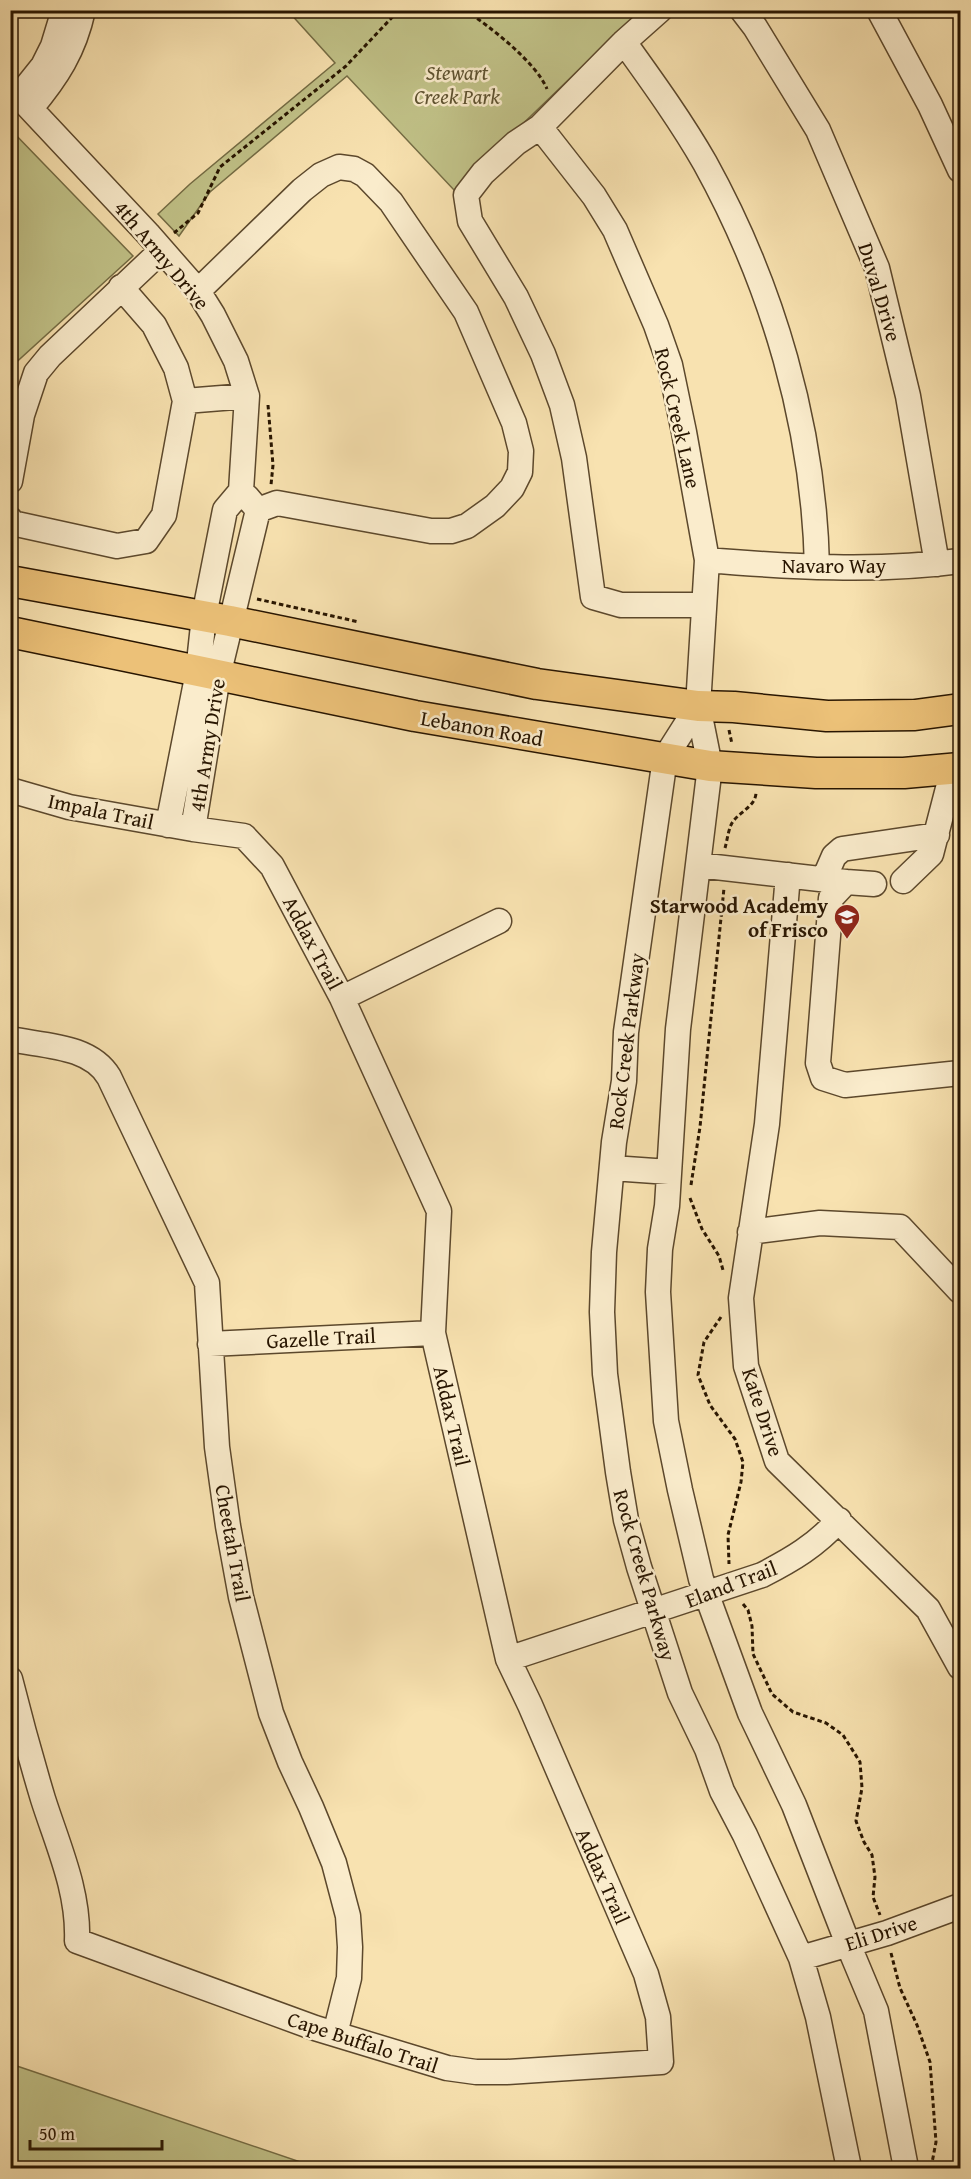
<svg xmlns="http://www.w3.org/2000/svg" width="971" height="2179" font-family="'Gentium Book Plus',serif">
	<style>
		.green { fill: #c1c288; stroke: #746c44; stroke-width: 1.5 }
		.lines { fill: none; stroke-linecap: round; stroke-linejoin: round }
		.minor-casing { stroke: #5c482c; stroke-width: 27 }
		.major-casing { stroke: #281500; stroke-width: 33 }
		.path { stroke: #281500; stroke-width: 3; stroke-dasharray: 4.5 3; stroke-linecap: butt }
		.minor { stroke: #faeccc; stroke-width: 24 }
		.major { stroke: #ecc178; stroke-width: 30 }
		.labels { text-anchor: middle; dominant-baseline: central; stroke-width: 5; stroke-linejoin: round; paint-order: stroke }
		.park-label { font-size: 21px; font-style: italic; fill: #5e5230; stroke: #faeccc }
		.street-label { font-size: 21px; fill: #281500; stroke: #faeccc }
		.poi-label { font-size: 21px; font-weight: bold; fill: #281500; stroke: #faeccc; text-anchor: end }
	</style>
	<rect width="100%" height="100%" fill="#f8e2b0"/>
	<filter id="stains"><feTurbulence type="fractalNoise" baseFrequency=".00333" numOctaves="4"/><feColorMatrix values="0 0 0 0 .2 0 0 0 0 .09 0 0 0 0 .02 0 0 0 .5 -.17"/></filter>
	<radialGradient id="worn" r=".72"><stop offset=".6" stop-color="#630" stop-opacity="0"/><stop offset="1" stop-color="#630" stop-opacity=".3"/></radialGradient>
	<path class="green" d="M288 11H640L454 190 347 76 210 192 179 236 158 214 190 184 335 63Z
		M11 130 133 256 11 367Z
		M11 2064 318 2168H11Z"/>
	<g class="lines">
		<g class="minor-casing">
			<path id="minor" d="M660 10 624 42 540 127 516 143 483 173 466 195 470 221 516 297 543 354 562 405 574 458 593 597 621 605H703
				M742 10 755 27 818 130 877 268 908 396 937 564
				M879 10 930 105 960 170
				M624 42C652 81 681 121 705 163 773 286 814 427 817 567
				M10 87 148 234 198 291 213 315 236 361 247 396 241 491 225 510 204 616 198 672 168 825
				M19 96 43 66 53 46 64 10
				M31 108C57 77 74 51 83 10
				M540 127 594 196 615 230 656 325 670 365 684 432 707 560 698 706 710 766 678 1029 667 1206 660 1249 658 1292 666 1421 680 1490 701 1579 750 1713 794 1805 848 1944 876 2011 906 2168
				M121 287 154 325 176 368 185 401
				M198 291 302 190 321 175 339 167 354 169 365 175 391 202 466 312 514 423 521 451 520 472 512 488 495 506 467 526 451 531H431L277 503 258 510
				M10 481 22 415 36 373 50 356 162 250
				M10 519 12 523 117 546 146 541 164 515 185 401 247 396
				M707 560C789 567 878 572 960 561
				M698 706 665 758 626 1032 624 1081 614 1142 604 1252 602 1312 605 1374 618 1472 626 1520 639 1567 680 1693 707 1749 722 1791 745 1835 801 1958 818 2017 849 2168
				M10 790 69 807 193 829 244 836 272 866 342 998 439 1211 433 1333 508 1659 530 1705 646 1974 658 2017 661 2062 507 2072H476L447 2068 315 2028 77 1941C79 1891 58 1846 43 1799 31 1759 20 1719 10 1679
				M193 829 218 676 258 510 247 497
				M698 865 846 882
				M788 875 767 1124 741 1298 746 1366 777 1461 928 1609 960 1667
				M824 879 834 856 842 849 937 835
				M903 881 931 854 953 769
				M874 884 846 882 831 898 818 1063 823 1078 845 1085 960 1073
				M342 998 499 921
				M10 1039C43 1046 90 1045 109 1077L207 1283 217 1447 228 1526 241 1597 271 1713 290 1762 311 1807 334 1863 348 1916 350 1947 349 1978 335 2034
				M612 1168 669 1172
				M750 1232 820 1223 900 1227 960 1291
				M210 1344 433 1333
				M508 1659 762 1575C793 1559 815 1546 839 1520
				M801 1958 887 1933 960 1906"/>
		</g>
		<g class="major-casing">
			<path id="major" d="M10 581 230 621 537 684 698 706 734 707 827 716 915 715 960 709
				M10 632 415 716 710 766 816 773H904L960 768"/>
		</g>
		<path class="path" d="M465 10C489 26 536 62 547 89
			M174 233 198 213 220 167 346 66 399 10
			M268 405 273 465 271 485
			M257 599 359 622
			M729 730 732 744
			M725 848C727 841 728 832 731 825 737 812 757 807 756 791
			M691 1185 700 1127 724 888
			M690 1198 702 1229 719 1256 723 1270
			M721 1317 704 1342 698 1375 710 1405 735 1439 743 1462 741 1482 728 1535 729 1564
			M743 1604 748 1610 752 1626 753 1654 772 1694 793 1712 826 1723 843 1735 860 1762 862 1788 856 1821 864 1842 872 1855 875 1877 873 1897 880 1915
			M891 1953 900 1988 917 2025 930 2062 936 2142 931 2168"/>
		<use href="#minor" class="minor"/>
		<use href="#major" class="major"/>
	</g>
	<defs>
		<g id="school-pin" transform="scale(1.35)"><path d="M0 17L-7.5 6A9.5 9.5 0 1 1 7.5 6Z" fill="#8f2418" stroke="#faeccc"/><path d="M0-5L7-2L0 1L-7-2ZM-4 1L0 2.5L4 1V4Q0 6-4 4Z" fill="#fff"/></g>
	</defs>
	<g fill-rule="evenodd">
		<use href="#school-pin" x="847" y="917"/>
	</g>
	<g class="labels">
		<g class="park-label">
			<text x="457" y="72">Stewart<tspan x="457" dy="24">Creek Park</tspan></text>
		</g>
		<g class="street-label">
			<text transform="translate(162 255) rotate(50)">4th Army Drive</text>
			<text transform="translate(880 292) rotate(73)">Duval Drive</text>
			<text transform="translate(678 418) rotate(77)">Rock Creek Lane</text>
			<text x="834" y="565">Navaro Way</text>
			<text transform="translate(482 728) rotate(10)">Lebanon Road</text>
			<text transform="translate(207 745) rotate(-81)">4th Army Drive</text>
			<text transform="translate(101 811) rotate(12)">Impala Trail</text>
			<text transform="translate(313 943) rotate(62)">Addax Trail</text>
			<text transform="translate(626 1041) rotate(-83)">Rock Creek Parkway</text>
			<text transform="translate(321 1338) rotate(-3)">Gazelle Trail</text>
			<text transform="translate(763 1412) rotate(72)">Kate Drive</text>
			<text transform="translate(452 1416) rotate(77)">Addax Trail</text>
			<text transform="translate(233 1543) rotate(80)">Cheetah Trail</text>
			<text transform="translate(645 1575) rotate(74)">Rock Creek Parkway</text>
			<text transform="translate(731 1584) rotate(-21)">Eland Trail</text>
			<text transform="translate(603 1876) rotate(66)">Addax Trail</text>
			<text transform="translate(881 1933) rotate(-18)">Eli Drive</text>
			<text transform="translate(363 2042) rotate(18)">Cape Buffalo Trail</text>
		</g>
		<g class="poi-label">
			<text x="828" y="905">Starwood Academy<tspan x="828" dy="24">of Frisco</tspan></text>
		</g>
	</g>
	<rect width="971" height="2179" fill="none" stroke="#f8e2b0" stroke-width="36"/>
	<rect x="12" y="12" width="947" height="2155" fill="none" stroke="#281500" stroke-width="3"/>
	<rect x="18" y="18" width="935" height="2143" fill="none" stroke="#281500" stroke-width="1.5"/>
	<path d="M30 2140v9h132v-9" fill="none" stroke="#281500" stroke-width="3"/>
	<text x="39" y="2140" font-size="18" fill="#281500" stroke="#faeccc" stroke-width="4.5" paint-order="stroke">50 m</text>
	<rect width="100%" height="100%" filter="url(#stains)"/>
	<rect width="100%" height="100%" fill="url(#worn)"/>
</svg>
